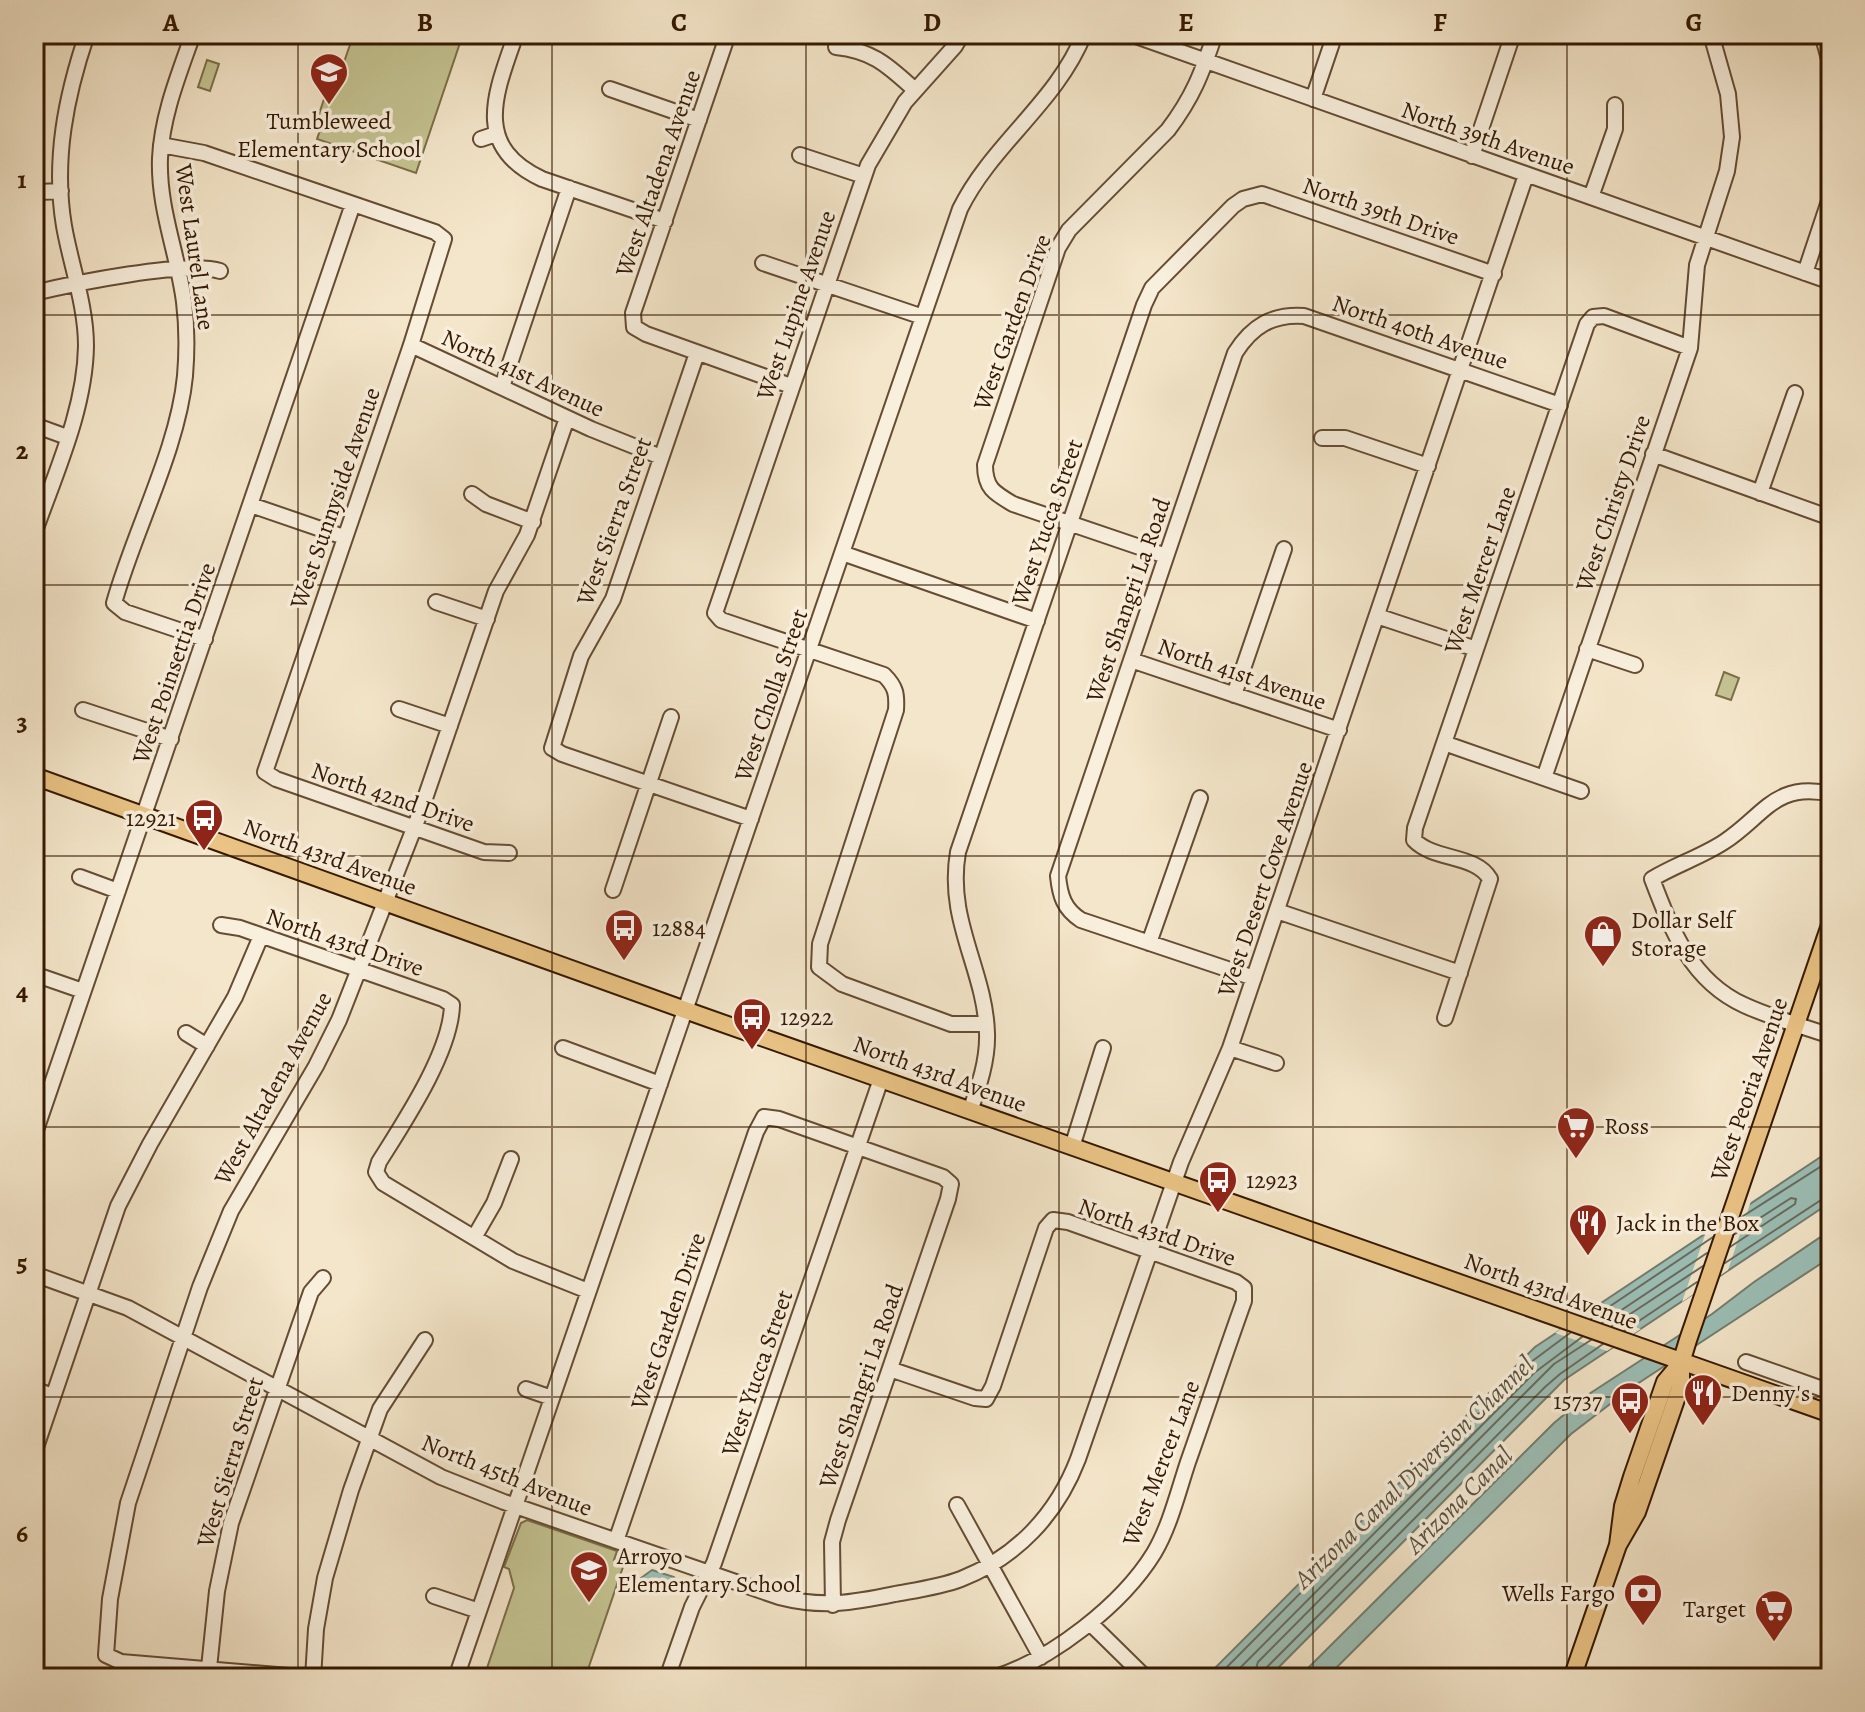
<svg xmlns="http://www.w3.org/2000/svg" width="1865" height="1712" font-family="Alegreya,serif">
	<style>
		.green { fill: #c4c391; stroke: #7c6e49; stroke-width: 2 }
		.water { fill: #9cbfb7; stroke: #737d6e; stroke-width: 2 }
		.pier { fill: #f4e6ca }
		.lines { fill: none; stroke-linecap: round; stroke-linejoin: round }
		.shore { stroke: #686c5c; stroke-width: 2 }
		.minor-casing { stroke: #654c33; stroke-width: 18 }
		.major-casing { stroke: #351901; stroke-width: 20 }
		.minor { stroke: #f8efdd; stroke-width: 14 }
		.major { stroke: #eac385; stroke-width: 16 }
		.grid { fill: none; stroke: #351901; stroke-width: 2; stroke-opacity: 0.55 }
		.labels { text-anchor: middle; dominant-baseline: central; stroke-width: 7; stroke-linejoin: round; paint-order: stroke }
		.poi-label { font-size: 24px; fill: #351901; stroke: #f8efdd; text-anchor: start }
		.street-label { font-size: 24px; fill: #351901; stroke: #f8efdd }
		.water-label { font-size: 26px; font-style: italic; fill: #595341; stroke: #f8efdd }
		.neatline { fill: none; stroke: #351901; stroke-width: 3 }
		.grid-label { font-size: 26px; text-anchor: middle; font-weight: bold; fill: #351901 }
	</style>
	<rect width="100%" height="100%" fill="#f4e6ca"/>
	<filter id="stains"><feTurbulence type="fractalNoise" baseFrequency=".0025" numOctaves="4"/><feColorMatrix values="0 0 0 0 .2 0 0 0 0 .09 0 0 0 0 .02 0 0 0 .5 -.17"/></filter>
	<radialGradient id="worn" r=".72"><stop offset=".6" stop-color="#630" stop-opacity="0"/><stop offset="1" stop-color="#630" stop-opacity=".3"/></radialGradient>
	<path class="green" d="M350 34H463L416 173 317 139 324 119 318 117 326 93 333 94 353 36Z
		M207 60 219 64 210 91 198 87Z
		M1724 672 1739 678 1731 700 1716 695Z
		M527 1520 617 1551 614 1560 624 1564 585 1678H507L486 1671 514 1588 509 1569 504 1567 521 1523Z"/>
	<path class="water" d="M1831 1150V1202L1564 1380 1268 1678H1205L1535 1347Z
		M1831 1230V1257L1631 1388 1571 1434 1326 1678H1298L1554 1423 1589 1394 1712 1314 1754 1282Z
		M652 1570 674 1577 677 1584 676 1590 671 1592 641 1588V1578Z"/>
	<path class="pier" d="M1751 1201 1728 1270 1682 1302 1706 1232Z
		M1588 1311 1641 1329 1607 1351 1555 1333Z"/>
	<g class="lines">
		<path class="shore" d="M1740 1218 1831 1160
			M1730 1247 1795 1204 1796 1199 1791 1198 1735 1234
			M1725 1263 1824 1198 1831 1196
			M1591 1319 1713 1237
			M1602 1323 1707 1253
			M1612 1326 1703 1266
			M1624 1331 1697 1282
			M1216 1678 1527 1365 1570 1333
			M1230 1678 1534 1373 1582 1337
			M1253 1678 1258 1662 1514 1404 1554 1364 1591 1340
			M1263 1678 1264 1670 1287 1647 1545 1387 1560 1374 1603 1344"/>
		<g class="minor-casing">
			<path id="minor" d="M193 34C179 74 162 115 160 158 158 208 178 254 184 302 187 326 187 352 185 376 178 449 134 531 114 603L125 612 205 639
				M516 34C496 92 471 146 542 179L665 221
				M728 34 633 313 634 327 646 334 791 386
				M962 34 955 46 905 102 868 165 715 613 721 620 884 675C896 687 897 694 896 710L820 944 819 967 842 984 951 1024H986
				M1130 34 1831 282
				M1822 34 1831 66
				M836 47C874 51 888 66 915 90
				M610 89 699 120
				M1313 99 1335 34
				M481 139 496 134
				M161 145 204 153 435 232 444 239 411 345 265 772 276 779 484 852 509 853
				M800 155 864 176
				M1472 156 1513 34
				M38 192 61 191
				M1591 197 1615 129V105
				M763 263 923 317
				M1805 273 1831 195
				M34 293C71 284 187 260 220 271
				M411 345 591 429 661 457
				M697 353 613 599 581 656 552 748 562 754 751 819
				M502 387 569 188
				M34 425 67 437
				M1322 438H1345L1428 466
				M1653 454 1831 518
				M1760 493 1795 393
				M472 494 486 504 533 522
				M251 505 344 537
				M34 534C55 474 85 410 86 346 86 305 71 266 64 226 53 160 66 96 87 34
				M842 553 1037 621
				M1166 556 1013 504C994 493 985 488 985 465L1058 248 1069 230 1168 130C1193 97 1202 73 1215 34
				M436 602 487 619
				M1377 616 1476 649
				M1587 649 1635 665
				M1131 660 1339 730
				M1234 695 1284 549
				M399 709 450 726
				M83 710 171 739
				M1444 743 1581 791
				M1544 778 1690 348 1697 265 1727 171 1732 137 1728 94 1711 34
				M1831 794C1775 781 1764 816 1724 842 1701 857 1675 865 1652 879 1671 929 1691 981 1744 1005 1772 1018 1802 1026 1831 1036
				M80 877 118 891
				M613 890 671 717
				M1277 911 1460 973
				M221 925 240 928 443 999 452 1005C451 1052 404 1122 379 1162L376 1172 383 1183 513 1261 588 1291
				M1149 943 1200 798
				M34 974 83 991
				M1254 978 1081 920C1064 909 1060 896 1058 876L1235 353C1252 326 1272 314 1304 316L1560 405
				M1445 1018 1490 879C1476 854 1434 861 1414 840L1415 828 1587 324 1593 317 1604 316 1690 348
				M186 1033 207 1046
				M563 1048 660 1084
				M1230 1048 1276 1063
				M970 1111C979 1086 988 1060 987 1033 985 969 946 921 958 852L1144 305 1152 288 1233 206 1243 199 1262 194 1494 274
				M34 1136 353 204
				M1072 1147 1103 1048
				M475 1236 494 1203 511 1159
				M34 1274 128 1308 441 1477 504 1502 779 1597C822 1608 852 1603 895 1594 917 1590 940 1587 961 1579 1017 1557 1057 1514 1078 1459L1181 1162 1230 1048 1526 175
				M1746 1362 1831 1392
				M890 1369 975 1398 986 1399 993 1386 1046 1228 1053 1220 1068 1222 1236 1282 1244 1288V1301C1225 1354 1207 1408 1188 1462 1178 1492 1170 1526 1154 1553 1122 1605 1051 1660 993 1678
				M34 1389 52 1396
				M526 1389 552 1398
				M34 1453 118 1206 150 1144 235 997 261 936
				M957 1505 1041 1657
				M616 1541 756 1132 764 1117 779 1119 943 1177 951 1184 948 1199 838 1520 832 1542 833 1605
				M434 1596 479 1611
				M1090 1623 1146 1678
				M209 1668 217 1591 231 1523 311 1292 323 1278
				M313 1678 121 1662 106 1655 110 1599 128 1503 200 1287 231 1211 316 1066 339 1020 420 813 496 591 527 535 567 418
				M313 1678 316 1629 325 1578 351 1490 380 1409 425 1340
				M456 1678 960 209C992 144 1057 102 1084 34
				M667 1678 692 1607 714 1563 881 1079"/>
		</g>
		<g class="major-casing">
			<path id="major" d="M34 776 699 1015 1831 1414
				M1618 1545 1637 1512 1681 1385V1363L1688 1340 1831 922
				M1572 1678 1618 1545 1623 1506 1632 1477 1665 1382 1681 1363"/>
		</g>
		<use href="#minor" class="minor"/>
		<use href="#major" class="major"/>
	</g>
	<path class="grid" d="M298 34V1678M552 34V1678M806 34V1678M1059 34V1678M1313 34V1678M1567 34V1678M34 315H1831M34 585H1831M34 856H1831M34 1127H1831M34 1397H1831"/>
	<defs>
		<g id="school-pin" transform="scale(2)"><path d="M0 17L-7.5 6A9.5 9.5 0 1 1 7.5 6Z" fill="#8f2418" stroke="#f8efdd"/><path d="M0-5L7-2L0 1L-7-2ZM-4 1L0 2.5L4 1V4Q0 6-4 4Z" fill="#fff"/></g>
		<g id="bus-pin" transform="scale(2)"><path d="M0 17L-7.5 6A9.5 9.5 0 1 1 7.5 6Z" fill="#8f2418" stroke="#f8efdd"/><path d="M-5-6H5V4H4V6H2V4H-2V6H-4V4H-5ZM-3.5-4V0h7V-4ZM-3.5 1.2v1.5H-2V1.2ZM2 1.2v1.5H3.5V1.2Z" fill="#fff"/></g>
		<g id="shop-pin" transform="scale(2)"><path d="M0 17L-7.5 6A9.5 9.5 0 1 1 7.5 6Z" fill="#8f2418" stroke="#f8efdd"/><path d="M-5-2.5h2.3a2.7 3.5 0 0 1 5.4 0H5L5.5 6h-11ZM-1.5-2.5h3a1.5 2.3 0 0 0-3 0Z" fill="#fff"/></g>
		<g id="supermarket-pin" transform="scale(2)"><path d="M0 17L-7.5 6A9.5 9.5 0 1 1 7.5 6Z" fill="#8f2418" stroke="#f8efdd"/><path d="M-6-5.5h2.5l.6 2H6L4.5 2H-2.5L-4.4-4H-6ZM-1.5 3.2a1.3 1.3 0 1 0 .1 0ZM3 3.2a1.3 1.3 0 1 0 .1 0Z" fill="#fff"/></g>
		<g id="restaurant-pin" transform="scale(2)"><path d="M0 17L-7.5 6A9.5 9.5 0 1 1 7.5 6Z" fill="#8f2418" stroke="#f8efdd"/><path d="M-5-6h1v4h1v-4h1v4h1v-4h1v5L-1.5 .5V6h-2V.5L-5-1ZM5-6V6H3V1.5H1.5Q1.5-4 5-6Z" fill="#fff"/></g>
		<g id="bank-pin" transform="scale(2)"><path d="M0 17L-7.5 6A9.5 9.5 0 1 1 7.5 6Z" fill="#8f2418" stroke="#f8efdd"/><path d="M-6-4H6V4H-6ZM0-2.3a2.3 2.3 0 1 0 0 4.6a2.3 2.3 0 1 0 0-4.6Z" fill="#fff"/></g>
	</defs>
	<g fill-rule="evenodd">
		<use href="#school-pin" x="329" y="72"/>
		<use href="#bus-pin" x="204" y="818"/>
		<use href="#bus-pin" x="624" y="928"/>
		<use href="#shop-pin" x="1603" y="934"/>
		<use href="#bus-pin" x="752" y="1017"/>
		<use href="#supermarket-pin" x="1576" y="1126"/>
		<use href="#bus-pin" x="1218" y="1180"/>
		<use href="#restaurant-pin" x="1588" y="1223"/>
		<use href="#restaurant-pin" x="1703" y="1393"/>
		<use href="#bus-pin" x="1630" y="1401"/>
		<use href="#school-pin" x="589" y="1570"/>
		<use href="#bank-pin" x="1643" y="1593"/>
		<use href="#supermarket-pin" x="1774" y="1609"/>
	</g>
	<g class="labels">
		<g class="poi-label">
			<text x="329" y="121" text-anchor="middle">Tumbleweed<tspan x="329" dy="28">Elementary School</tspan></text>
			<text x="176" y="818" text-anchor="end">12921</text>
			<text x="1631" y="920">Dollar Self<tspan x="1631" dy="28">Storage</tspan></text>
			<text x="652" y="928">12884</text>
			<text x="780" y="1017">12922</text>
			<text x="1604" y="1126">Ross</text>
			<text x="1246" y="1180">12923</text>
			<text x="1616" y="1223">Jack in the Box</text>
			<text x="1731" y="1393">Denny's</text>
			<text x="1602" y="1401" text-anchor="end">15737</text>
			<text x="617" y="1556">Arroyo<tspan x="617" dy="28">Elementary School</tspan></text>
			<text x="1615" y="1593" text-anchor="end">Wells Fargo</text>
			<text x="1746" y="1609" text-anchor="end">Target</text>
		</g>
		<g class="street-label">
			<text transform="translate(1488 138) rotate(19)">North 39th Avenue</text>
			<text transform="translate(658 173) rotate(-71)">West Altadena Avenue</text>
			<text transform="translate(1381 211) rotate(19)">North 39th Drive</text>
			<text transform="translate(195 247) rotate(82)">West Laurel Lane</text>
			<text transform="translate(796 305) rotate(-71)">West Lupine Avenue</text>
			<text transform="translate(1012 322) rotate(-70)">West Garden Drive</text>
			<text transform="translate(1420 332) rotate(19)">North 40th Avenue</text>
			<text transform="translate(523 373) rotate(25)">North 41st Avenue</text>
			<text transform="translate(335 498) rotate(-71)">West Sunnyside Avenue</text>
			<text transform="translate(1613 503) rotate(-71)">West Christy Drive</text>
			<text transform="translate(614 521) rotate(-70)">West Sierra Street</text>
			<text transform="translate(1047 522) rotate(-71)">West Yucca Street</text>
			<text transform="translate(1480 570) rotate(-71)">West Mercer Lane</text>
			<text transform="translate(1128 600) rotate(-71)">West Shangri La Road</text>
			<text transform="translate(174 663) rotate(-71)">West Poinsettia Drive</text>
			<text transform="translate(1242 674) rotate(19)">North 41st Avenue</text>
			<text transform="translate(771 695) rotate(-71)">West Cholla Street</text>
			<text transform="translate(393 797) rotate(19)">North 42nd Drive</text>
			<text transform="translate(330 857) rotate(20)">North 43rd Avenue</text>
			<text transform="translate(1265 879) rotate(-71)">West Desert Cove Avenue</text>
			<text transform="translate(345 942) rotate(19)">North 43rd Drive</text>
			<text transform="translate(940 1074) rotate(20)">North 43rd Avenue</text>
			<text transform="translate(273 1088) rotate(-61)">West Altadena Avenue</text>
			<text transform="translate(1749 1089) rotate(-71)">West Peoria Avenue</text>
			<text transform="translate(1157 1232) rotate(19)">North 43rd Drive</text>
			<text transform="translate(1551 1291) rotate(20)">North 43rd Avenue</text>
			<text transform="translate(668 1321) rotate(-71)">West Garden Drive</text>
			<text transform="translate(757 1373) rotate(-71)">West Yucca Street</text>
			<text transform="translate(861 1386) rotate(-71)">West Shangri La Road</text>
			<text transform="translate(230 1462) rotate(-73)">West Sierra Street</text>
			<text transform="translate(1161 1463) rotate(-69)">West Mercer Lane</text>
			<text transform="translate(507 1475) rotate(22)">North 45th Avenue</text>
		</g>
		<g class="water-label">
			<text transform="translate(1414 1472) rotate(-44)">Arizona Canal Diversion Channel</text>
			<text transform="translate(1459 1500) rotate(-45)">Arizona Canal</text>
		</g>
	</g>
	<rect width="1865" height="1712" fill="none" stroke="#f4e6ca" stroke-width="88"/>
	<rect x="44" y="44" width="1777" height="1624" class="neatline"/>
	<g class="grid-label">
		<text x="171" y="31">A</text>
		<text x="425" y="31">B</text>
		<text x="679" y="31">C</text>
		<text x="932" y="31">D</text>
		<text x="1186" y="31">E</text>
		<text x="1440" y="31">F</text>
		<text x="1694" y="31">G</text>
		<text x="22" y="188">1</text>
		<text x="22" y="459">2</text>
		<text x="22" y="730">3</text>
		<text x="22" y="1000">4</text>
		<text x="22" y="1271">5</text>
		<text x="22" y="1542">6</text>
	</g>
	<rect width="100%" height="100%" filter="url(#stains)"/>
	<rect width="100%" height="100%" fill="url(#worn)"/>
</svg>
